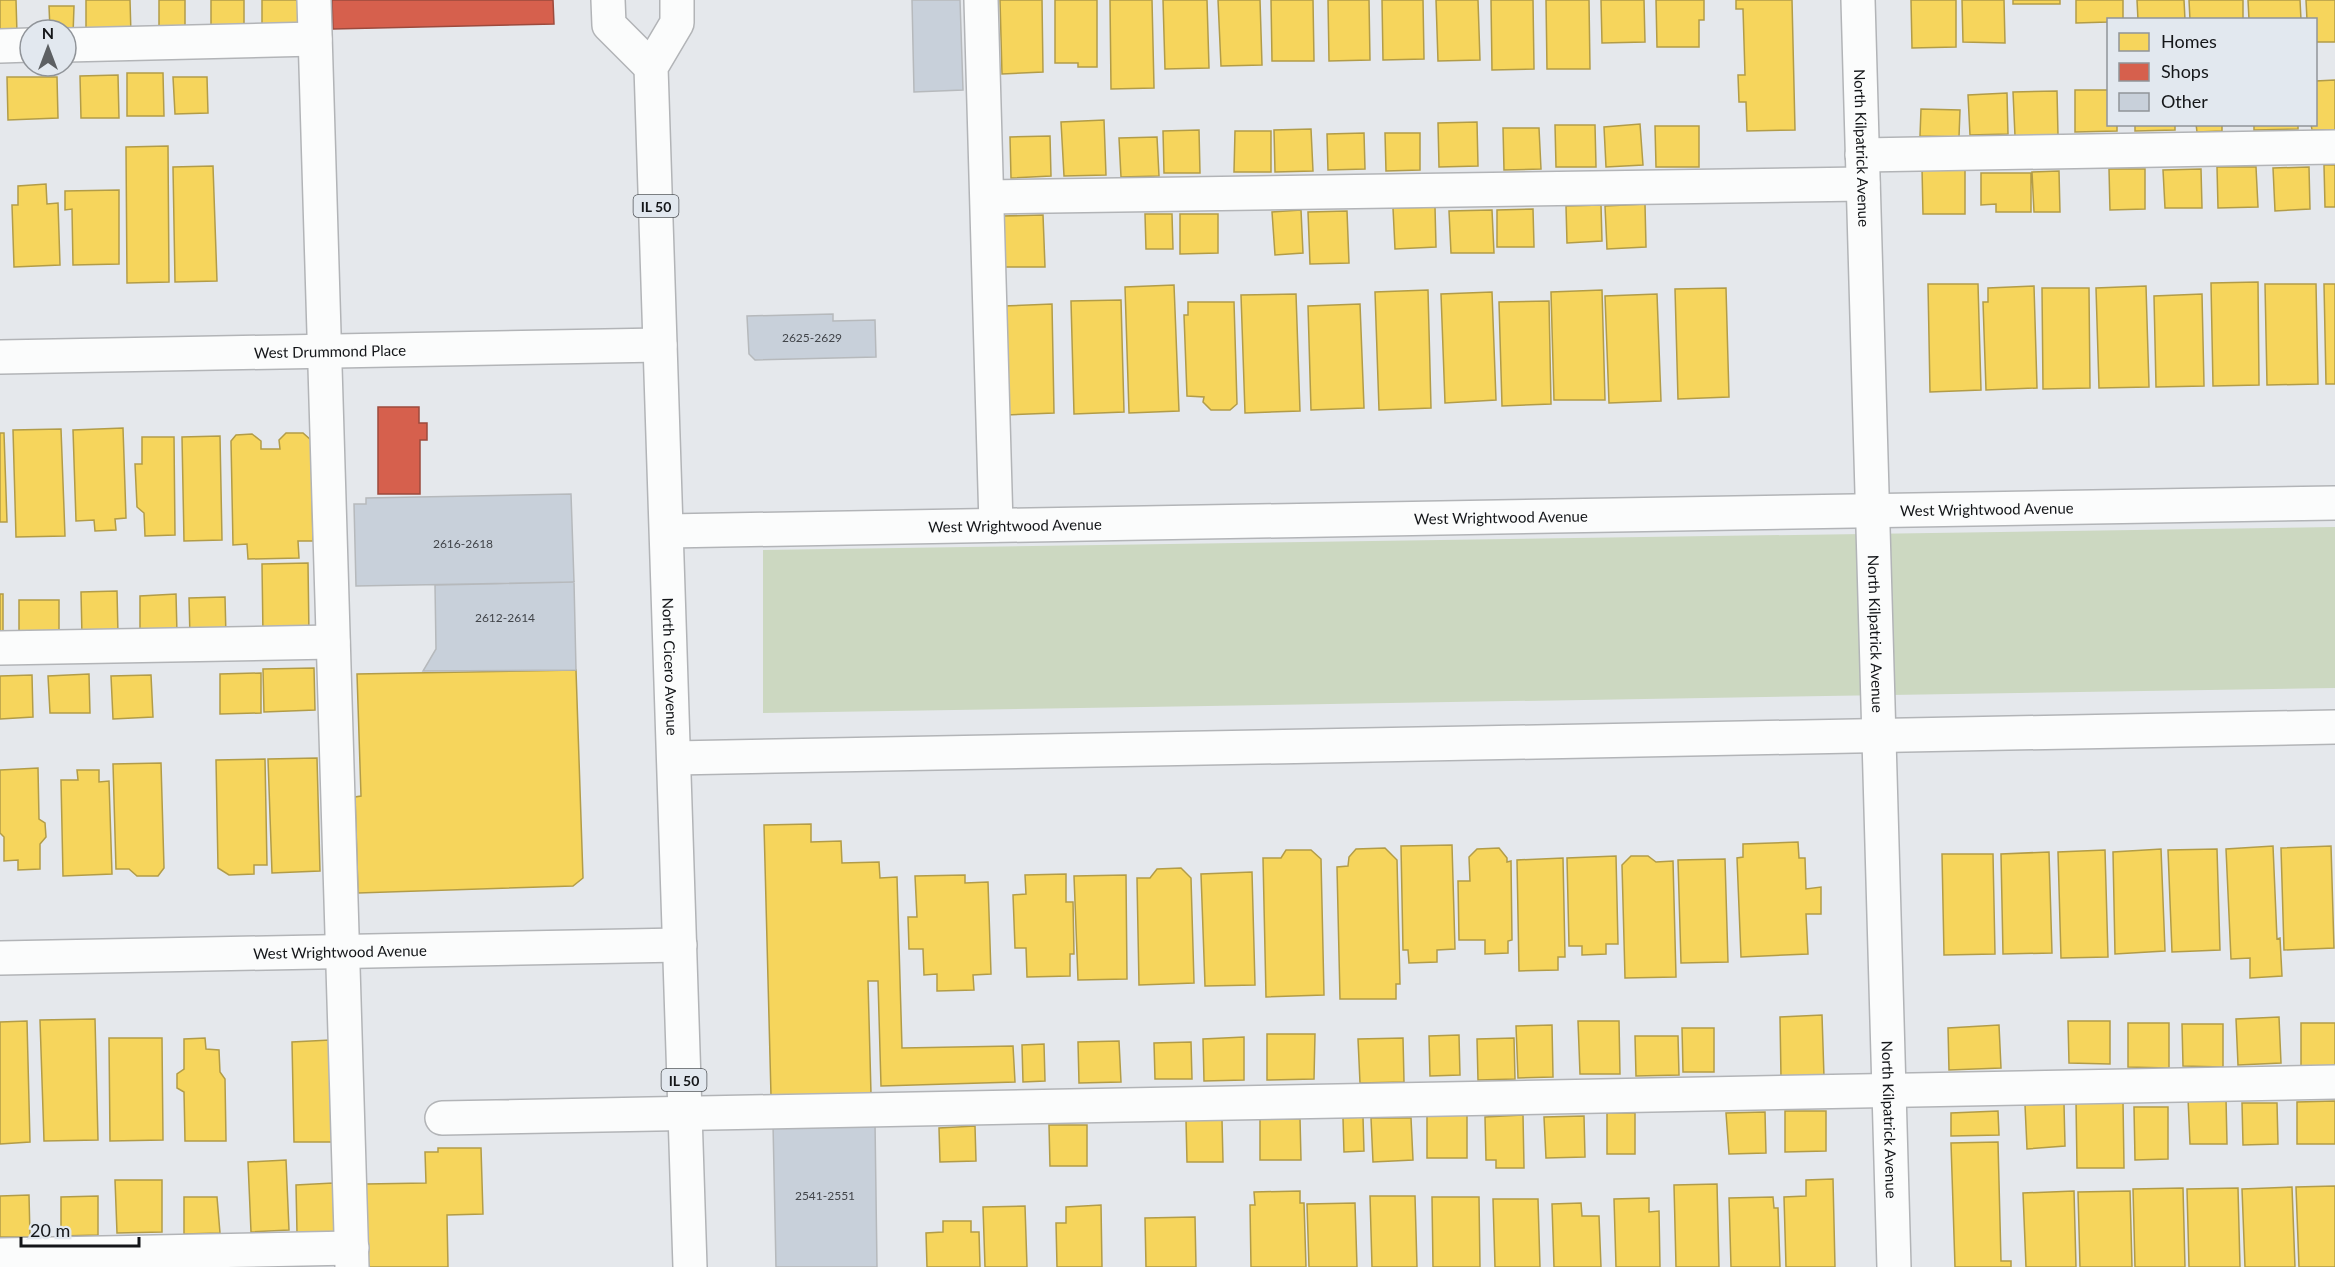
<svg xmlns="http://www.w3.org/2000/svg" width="2335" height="1267" font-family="Lato,sans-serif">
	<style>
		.green { fill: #ccd8c1 }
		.homes { fill: #f6d55c; stroke: #b29c48; stroke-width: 1.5 }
		.shops { fill: #d6604d; stroke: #9c4a3d; stroke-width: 1.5 }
		.building { fill: #c8d0da; stroke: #b6b9bc; stroke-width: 1.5 }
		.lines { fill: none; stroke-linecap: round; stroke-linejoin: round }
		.minor-casing { stroke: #b2b4b7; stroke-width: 36 }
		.major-casing { stroke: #b2b4b7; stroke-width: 36 }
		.minor { stroke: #fbfcfc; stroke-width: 33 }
		.major { stroke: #fbfcfc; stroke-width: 33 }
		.labels { text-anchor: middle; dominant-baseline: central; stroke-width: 6; stroke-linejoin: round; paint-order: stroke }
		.number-label { font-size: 12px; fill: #414449 }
		.shield { fill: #e2e8ef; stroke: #525559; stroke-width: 1.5 }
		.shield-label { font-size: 14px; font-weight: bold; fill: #141619 }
		.street-label { font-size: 15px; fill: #141619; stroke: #e2e8ef }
	</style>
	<rect width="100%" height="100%" fill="#e5e8ec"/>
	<path class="green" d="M2335 527V688L763 713V550Z"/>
	<path class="homes" d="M0 0H16L17 34 0 35Z
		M86 0H130L131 35H86Z
		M159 0H185V36H159Z
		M211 0H244V30L211 32Z
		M262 0H300L301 33 262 34Z
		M1000 0H1042L1043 72 1002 74Z
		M1055 0H1097V67H1078V63H1055Z
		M1110 0H1152L1154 88 1111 89Z
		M1163 0H1207L1209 68 1165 69Z
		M1218 0H1260L1262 65 1221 66Z
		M1271 0H1313L1314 61H1272Z
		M1328 0H1369L1370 60 1329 61Z
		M1382 0H1423L1424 59 1383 60Z
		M1436 0H1478L1480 60 1438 61Z
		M1491 0H1533L1534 69 1492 70Z
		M1546 0H1589L1590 69H1547Z
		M1601 0H1644L1645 42 1602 43Z
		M1656 0H1704V20H1699V47H1657Z
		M1736 0H1792L1795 130 1747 131 1746 102H1739L1738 75H1745L1743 9H1736Z
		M1911 0H1956V47L1912 48Z
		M1962 0H2004L2005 43 1963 42Z
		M2013 0H2060V4H2013Z
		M2076 0H2123V20H2108V22L2076 23Z
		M2137 0H2184L2185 20H2138Z
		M2189 0H2243V20H2190Z
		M2248 0H2300L2301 20H2249Z
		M2306 0H2335V42H2316V20H2307Z
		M49 6H74L73 35 66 30H50Z
		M127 73H163L164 116H127Z
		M118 75 119 118H81L80 76Z
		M7 77H57L58 118 8 120Z
		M173 77H207L208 113 175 114Z
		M2335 80V130H2312L2311 124H2316V81Z
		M2075 90H2108V124H2117V131L2075 132Z
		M2057 91 2058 135 2015 136 2013 92Z
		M2007 93 2008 134 1970 135 1968 95Z
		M1921 109 1960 110 1959 137 1920 136Z
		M1104 120 1106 175 1064 176 1061 122Z
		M1477 122 1478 166 1439 167 1438 123Z
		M1640 124 1643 165 1606 167 1604 127Z
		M2135 124H2175V130L2135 131Z
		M2196 124H2222V131L2197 132Z
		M2254 124H2298V129L2254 130Z
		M1555 125H1595L1596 167H1556Z
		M1655 126H1699V167H1656Z
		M1503 128H1539L1541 169 1504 170Z
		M1311 129 1313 171 1275 172 1274 130Z
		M1199 130 1200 173H1164L1163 131Z
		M1235 131H1271V172H1234Z
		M1364 133 1365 169 1328 170 1327 134Z
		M1385 133H1420V170L1386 171Z
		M1050 136 1051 176 1011 178 1010 137Z
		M1157 137 1159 176 1121 177 1119 138Z
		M168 146 169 282 127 283 126 147Z
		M2324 165H2335V207H2325Z
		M213 166 217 281 175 282 173 167Z
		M1965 167V214H1923L1922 168Z
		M2217 167H2256L2258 207 2218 208Z
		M2309 167 2310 209 2275 211 2273 168Z
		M2109 169H2145V209L2110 210Z
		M2201 169 2202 208H2165L2163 170Z
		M2059 171 2060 212H2034L2032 172Z
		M1981 173H2031V212H1996V204L1981 205Z
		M46 184 47 204 58 203 60 265 14 267 12 205H18V186Z
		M119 190V264L73 265 72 209 65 210V191Z
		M1645 204 1646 247 1607 249 1605 206Z
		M1601 205 1602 241 1567 243 1566 206Z
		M1435 207 1436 247 1395 249 1393 208Z
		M1533 209 1534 247H1497V210Z
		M1301 210 1303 253 1275 255 1272 212Z
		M1492 210 1494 253H1451L1449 211Z
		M1347 211 1349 263 1310 264 1308 212Z
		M1145 214H1172L1173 249H1146Z
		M1180 214H1218V253L1180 254Z
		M1043 215 1045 267H1005L1003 216Z
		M2258 282 2259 385 2213 386 2211 283Z
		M1928 284H1978L1981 390 1930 392Z
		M2265 284H2316L2318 384 2267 385Z
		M2324 284H2335V384H2326Z
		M1174 285 1179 411 1129 413 1125 287Z
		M2034 286 2037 388 1986 390 1983 302H1988V288Z
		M2146 286 2149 387 2099 388 2096 288Z
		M1726 288 1729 397 1678 399 1675 289Z
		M2042 288H2089L2090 388 2043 389Z
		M1428 290 1431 408 1379 410 1375 292Z
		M1602 290 1605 400H1554L1551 292Z
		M1492 292 1496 400 1445 403 1441 294Z
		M1296 294 1300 411 1245 413 1241 295Z
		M1657 294 1661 401 1609 403 1605 296Z
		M2202 294 2204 386 2156 387 2154 296Z
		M1121 300 1124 412 1074 414 1071 301Z
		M1549 301 1551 404 1502 406 1499 302Z
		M1188 302H1234L1237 404 1230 410H1211L1203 402 1204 397 1187 396 1184 315H1188Z
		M1052 304 1054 413 1006 415 1003 306Z
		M1360 304 1364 408 1311 410 1308 306Z
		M123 428 126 518 115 519 116 530 95 531 94 520 76 521 73 430Z
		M61 429 65 536 16 537 13 430Z
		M0 433H4L7 522H0Z
		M286 433H303L311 440 313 541H298L299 558 248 559 247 544 233 545 231 441 236 435 252 434 261 441V449H280L279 440Z
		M220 436 222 540 184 541 182 437Z
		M142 437H174L175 535 145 536 144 513 137 507 135 464H142Z
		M308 563 309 636 263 637 262 564Z
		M117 591 118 635 82 637 81 592Z
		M0 594H3V637H0Z
		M176 594 177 634 140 635V596Z
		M225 597 226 637H190L189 598Z
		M19 600H59V641L19 640Z
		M314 668 315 710 264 712 263 669Z
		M576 670 583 878 573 886 358 893 355 797 361 796 357 674Z
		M261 673V713L220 714V674Z
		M89 674 90 713H50L48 676Z
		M32 675 33 717 0 719V676Z
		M151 675 153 717 113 719 111 676Z
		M317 758 320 871 272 873 268 759Z
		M265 759 267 865H254V874L229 875 218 868 216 760Z
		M161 763 164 868 158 876H137L129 869H116L113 764Z
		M38 768 39 819 45 823 46 837 40 844V869L18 870V860L4 861V837L0 833V770Z
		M77 770H99V782L109 781 112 874 63 876 61 780H78Z
		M811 824V842L841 841 842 863 879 862 880 878 897 877 902 1048 1013 1046 1015 1082 881 1086 878 981H868L871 1094 771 1096 764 825Z
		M1798 842 1799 858H1805L1806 889 1821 887V914H1806L1808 954 1741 957 1737 858 1743 857V844Z
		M1452 845 1455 949 1437 950V962L1409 963 1408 950H1403L1401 846Z
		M2273 846 2277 939 2280 938 2282 976 2250 978V958L2231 959 2226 849Z
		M2331 846 2334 948 2284 950 2281 848Z
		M1385 848 1397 860 1400 984H1396V999H1340L1337 867 1348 866 1349 857 1356 849Z
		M1499 848 1507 858V862L1511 861 1512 940 1508 941V953L1485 954V940H1459L1458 881H1470L1469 857 1477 849Z
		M2161 849 2165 951 2115 954 2113 852Z
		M2217 849 2220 950 2172 952 2168 850Z
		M1286 850H1311L1321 859 1324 995 1266 997 1263 858H1281Z
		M2105 850 2108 957 2061 958 2058 852Z
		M2049 852 2052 953 2003 954 2001 854Z
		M1942 854H1993L1995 954 1944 955Z
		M1616 856 1618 944H1606V954L1582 955V946H1569L1567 858Z
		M1631 856H1648L1656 862 1673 861 1676 977 1625 978 1622 865Z
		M1563 858 1565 957H1558V970L1519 971 1517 860Z
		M1725 859 1728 962 1681 963 1678 860Z
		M1181 868 1191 878 1194 983 1139 985 1137 878H1150L1157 869Z
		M1252 872 1255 985 1205 986 1201 874Z
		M1066 874V902H1073L1074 954H1070V976L1027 977 1026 948H1015L1013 895 1026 894 1025 875Z
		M965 875V883L988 882 991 974 973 975 974 990 937 991V974L924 975 923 949H909L908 917H917L915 876Z
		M1126 875 1127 979 1078 980 1074 876Z
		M1822 1015 1824 1077 1781 1078 1780 1017Z
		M2279 1017 2281 1063 2238 1065 2236 1019Z
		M95 1019 98 1140 44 1141 40 1020Z
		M27 1021 30 1142 0 1144V1022Z
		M1578 1021H1619L1620 1074H1580Z
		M2068 1021H2110V1064L2069 1063Z
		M2128 1023H2169V1068L2128 1067Z
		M2301 1023H2335V1066H2301Z
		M2182 1024H2223V1067L2183 1066Z
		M1552 1025 1553 1077 1518 1078 1516 1026Z
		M1999 1025 2001 1068 1949 1070 1948 1028Z
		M1682 1028H1714V1072H1683Z
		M1267 1034H1315L1314 1079 1267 1080Z
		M1459 1035 1460 1075 1430 1076 1429 1036Z
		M1635 1036H1678L1679 1075 1636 1076Z
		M1244 1037V1080L1204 1081 1203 1039Z
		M109 1038H162L163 1140 110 1141Z
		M205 1038 206 1049 219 1050 220 1072 225 1079 226 1141H185L184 1092 177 1088V1074L184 1069V1039Z
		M1403 1038 1404 1082 1360 1083 1358 1039Z
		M1514 1038 1515 1079 1478 1080 1477 1039Z
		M330 1040 332 1142H294L292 1042Z
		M1119 1041 1121 1082 1079 1083 1078 1042Z
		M1191 1042 1192 1079H1155L1154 1043Z
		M1044 1044 1045 1081 1023 1082 1022 1045Z
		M2188 1098H2226L2227 1144H2190Z
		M2123 1101 2124 1168H2077L2076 1102Z
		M2335 1101V1144H2297V1102Z
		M2242 1103H2277L2278 1144 2243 1145Z
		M2064 1104 2065 1146 2027 1149 2025 1105Z
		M2134 1107H2168V1159L2135 1160Z
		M1785 1111H1826V1151L1785 1152Z
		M1998 1111 1999 1135 1951 1136V1113Z
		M1765 1112 1766 1153 1729 1154 1726 1113Z
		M1607 1113H1635V1154H1607Z
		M1467 1115V1158H1427V1116Z
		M1523 1115 1524 1168H1496V1160H1486L1485 1117Z
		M1584 1116 1585 1157 1546 1158 1544 1117Z
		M1363 1117 1364 1151 1344 1152 1343 1118Z
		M1371 1118H1411L1413 1160 1373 1162Z
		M1260 1119H1300L1301 1160H1260Z
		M1186 1120H1222L1223 1162H1187Z
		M1049 1125H1087V1166H1050Z
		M975 1126 976 1161 940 1162 939 1128Z
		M1998 1142 2001 1261H2011V1267H1955L1951 1143Z
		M438 1148H481L483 1214 447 1215 448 1267H368L366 1184 426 1183 425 1152H438Z
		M286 1160 289 1230 251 1232 248 1162Z
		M1833 1179 1835 1267H1786L1784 1197 1806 1196V1180Z
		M115 1180H162V1232L117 1233Z
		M333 1183 334 1232 297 1233 296 1185Z
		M1717 1184 1719 1267H1676L1674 1185Z
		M2335 1186V1267H2299L2296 1187Z
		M2292 1187 2295 1267H2245L2242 1189Z
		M2183 1188 2185 1267H2135L2133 1189Z
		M2238 1188 2240 1267H2189L2187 1189Z
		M1300 1191V1203H1304L1306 1267H1251L1250 1205H1255L1254 1192Z
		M2074 1191 2076 1267H2026L2023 1193Z
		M2130 1191 2132 1267H2080L2078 1192Z
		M29 1195 30 1237H0V1196Z
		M98 1196V1235L61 1236V1197Z
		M1370 1196H1415L1417 1267H1372Z
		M184 1197H217L220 1233 184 1234Z
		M1432 1197H1479L1480 1267H1433Z
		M1773 1197 1774 1208H1778L1780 1267H1731L1729 1198Z
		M1649 1198V1212L1659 1211 1660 1267H1616L1614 1199Z
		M1493 1199H1538L1540 1267H1495Z
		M1355 1203 1357 1267H1309L1307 1204Z
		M1581 1203 1582 1216H1599L1601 1267H1554L1552 1204Z
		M1101 1205 1102 1267H1057L1056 1223H1066V1207Z
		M1025 1206 1027 1267H985L983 1207Z
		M1195 1217 1196 1267H1146L1145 1218Z
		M943 1221H971V1232H979L980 1267H927L926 1233 943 1232Z"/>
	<path class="shops" d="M332 0H553L554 24 333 29Z
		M378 407H419V423H427V440H420V494H378Z"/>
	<path class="building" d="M912 0H960L963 90 914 92Z
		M833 314V321L875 320 876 357 755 360 749 354 747 316Z
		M571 494 574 582 356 586 354 504H366V498Z
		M574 582 576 670 423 671 436 649 435 585Z
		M875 1122 877 1267H776L773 1124Z"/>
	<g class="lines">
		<g class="minor-casing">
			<g id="minor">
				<path d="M314 0 352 1267"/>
				<path d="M981 0 996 525"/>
				<path id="s1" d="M1858 0 1894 1267"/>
				<path d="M66 45 315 39"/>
				<path d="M0 46 30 45"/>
				<path d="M1862 155 2335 147"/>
				<path d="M988 197 1863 184"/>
				<path id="s2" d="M0 357 660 345"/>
				<path id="s3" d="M667 531 2335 503"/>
				<path d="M0 648 333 642"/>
				<path d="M674 758 2335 727"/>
				<path id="s4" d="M0 958 680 945"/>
				<path d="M442 1118 2335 1082"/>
				<path d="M0 1255 352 1248"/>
			</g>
		</g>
		<g class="major-casing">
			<g id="major">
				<path d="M608 0 609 25 651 67"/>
				<path id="s5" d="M677 0V23L651 67 690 1267"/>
			</g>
		</g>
		<use href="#minor" class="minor"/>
		<use href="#major" class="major"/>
	</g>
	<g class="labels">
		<g class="number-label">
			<text x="812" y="337">2625-2629</text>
			<text x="463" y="543">2616-2618</text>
			<text x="505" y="617">2612-2614</text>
			<text x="825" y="1195">2541-2551</text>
		</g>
		<g class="shield">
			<rect x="633.5" y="195" width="45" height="22" rx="4.5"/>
			<rect x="661.5" y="1069" width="45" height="22" rx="4.5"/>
		</g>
		<g class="shield-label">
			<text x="656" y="206">IL 50</text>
			<text x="684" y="1080">IL 50</text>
		</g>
		<g class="street-label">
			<text stroke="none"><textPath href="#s1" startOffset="148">North Kilpatrick Avenue</textPath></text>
			<text stroke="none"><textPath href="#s2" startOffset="330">West Drummond Place</textPath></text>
			<text stroke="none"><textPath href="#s3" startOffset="1320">West Wrightwood Avenue</textPath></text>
			<text stroke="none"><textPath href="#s3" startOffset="834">West Wrightwood Avenue</textPath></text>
			<text stroke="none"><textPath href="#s3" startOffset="348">West Wrightwood Avenue</textPath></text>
			<text stroke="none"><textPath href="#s1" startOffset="634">North Kilpatrick Avenue</textPath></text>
			<text stroke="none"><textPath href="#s5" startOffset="674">North Cicero Avenue</textPath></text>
			<text stroke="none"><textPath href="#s4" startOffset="340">West Wrightwood Avenue</textPath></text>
			<text stroke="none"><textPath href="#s1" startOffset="1120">North Kilpatrick Avenue</textPath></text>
		</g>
	</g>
	<rect x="2107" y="18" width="210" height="108" fill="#e2e8ef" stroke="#909499" stroke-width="1.5"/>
	<rect x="2119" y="33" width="30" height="18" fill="#f6d55c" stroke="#909499" stroke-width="1.5"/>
	<text x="2161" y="48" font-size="18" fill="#141619">Homes</text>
	<rect x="2119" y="63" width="30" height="18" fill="#d6604d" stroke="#909499" stroke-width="1.5"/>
	<text x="2161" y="78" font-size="18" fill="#141619">Shops</text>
	<rect x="2119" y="93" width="30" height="18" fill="#c8d0da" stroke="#909499" stroke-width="1.5"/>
	<text x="2161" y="108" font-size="18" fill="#141619">Other</text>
	<g transform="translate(48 48)"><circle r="28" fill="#e2e8ef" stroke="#909499" stroke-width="1.5"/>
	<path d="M0-4.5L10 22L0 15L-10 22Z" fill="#5d6063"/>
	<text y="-9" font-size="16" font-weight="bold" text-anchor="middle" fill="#141619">N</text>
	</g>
	<path d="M21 1237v9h118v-9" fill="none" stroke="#141619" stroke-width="3"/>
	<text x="30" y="1237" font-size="18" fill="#141619" stroke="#e2e8ef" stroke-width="4.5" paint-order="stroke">20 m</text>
</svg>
